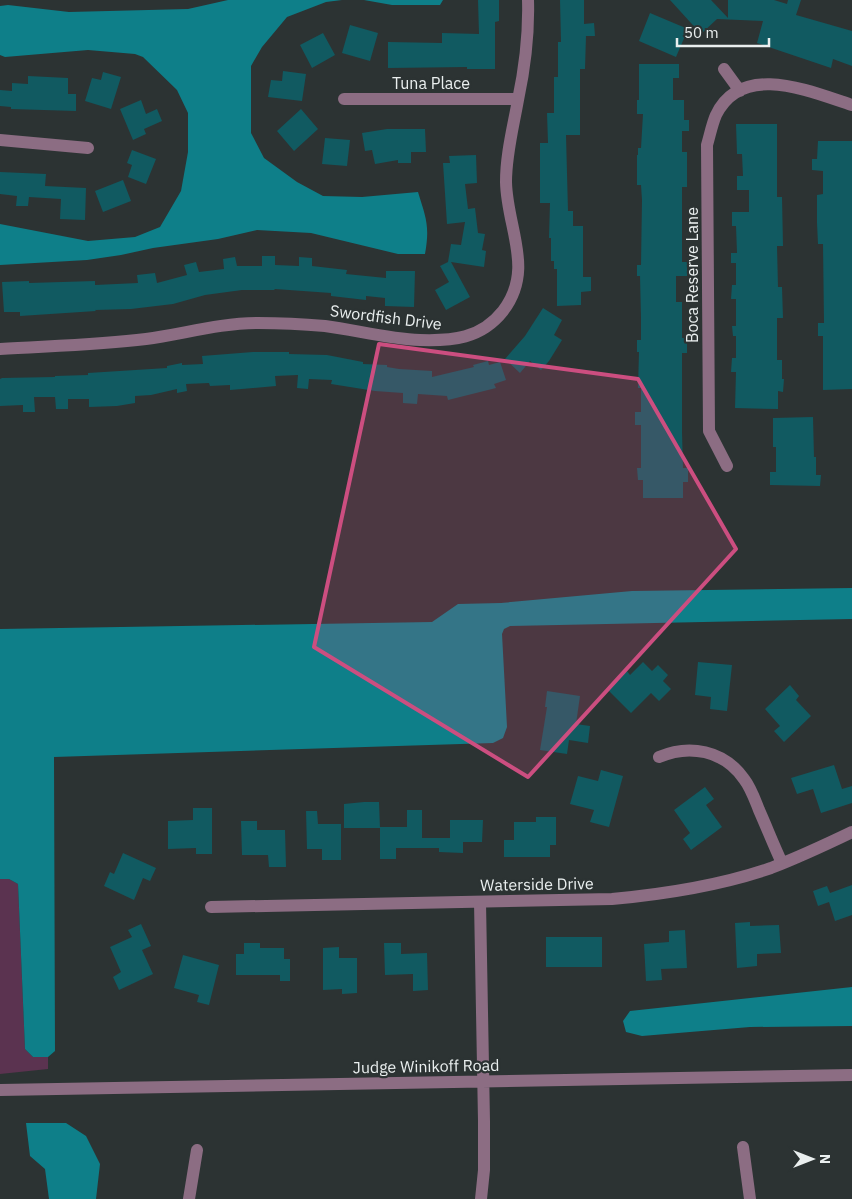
<svg xmlns="http://www.w3.org/2000/svg" width="852" height="1199" font-family="'IBM Plex Sans',sans-serif">
	<style>
		.green { fill: #5b3350 }
		.water { fill: #0e7f89 }
		.building { fill: #115a61 }
		.lines { fill: none; stroke-linecap: round; stroke-linejoin: round }
		.minor { stroke: #8c6d83; stroke-width: 12 }
		.marked { fill: #cc4e80; fill-opacity: 0.2; stroke: #cc4e80; stroke-width: 4; stroke-linejoin: round }
		.labels { text-anchor: middle; dominant-baseline: central; stroke-width: 4.5; stroke-linejoin: round; paint-order: stroke }
		.street-label { font-size: 16px; fill: #eaefef; stroke: #2c3333 }
	</style>
	<rect width="100%" height="100%" fill="#2c3333"/>
	<path class="green" d="M0 879H9L18 884 25 1049 33 1057H48V1069L0 1074Z"/>
	<path class="water" d="M228 0H342L326 2 287 17 262 47 251 66V133L264 158 297 182 323 196 362 197 418 192C426 218 430 226 425 254H398L311 233 257 230 218 239 153 248 121 255 87 260 0 265V224L88 241 135 237 160 227 181 191 188 152V113L177 90 143 57 135 54 88 50 5 57 0 55V6L8 5 69 12 188 9Z
		M364 0H443L440 5H392Z
		M852 588V619L510 626 504 629 502 634 507 727 503 738 493 743 54 757 55 1051 48 1057H33L25 1049 18 884 9 879H0V629L432 622 458 604 501 603 632 591Z
		M852 987V1026L750 1027 642 1036 626 1032 623 1021 630 1011Z
		M26 1123H66L86 1136 100 1164 96 1199H49L45 1169 30 1156Z"/>
	<path class="building" d="M478 0H499V21L495 22V69H467V67L388 68V42L442 43V33L479 34Z
		M560 0H584V24L594 23 595 36H586L585 69H580V135H566L568 211H573V226H583V277H591V291L581 292V305L557 306V269H554V261H551V238H549L550 203H540V143H548L547 113H554V77H558V42H561Z
		M670 0H711L728 18V0H774L787 4 788 0H801L796 15 852 31V66L833 59 831 68 757 43 763 21 717 19 701 34Z
		M650 13 688 29 676 57 639 41Z
		M350 25 378 33 370 61 342 53Z
		M323 33 335 55 312 68 300 45Z
		M639 64H679V78H673V100H684V120H689V131H682V152H687V187H682V262H687V276H676V302H682V338H687V353H682V432L683 468H688V482H683V498H643V480H638L637 468H641V425H635V412H641V388H638L639 352H637V340H641V318L640 276H637V265H641L642 200 641 185H637V155H638V148H641L643 114H637V100H639Z
		M283 71 306 74 302 101 268 97 271 80 282 81Z
		M103 72 121 77 111 109 85 101 92 78 101 80Z
		M28 76 68 78V94H76V111L11 109V107L0 106V90L12 91V83L28 84Z
		M141 100 146 114 157 109 162 121 144 129 146 134 133 140 120 109Z
		M301 109 318 129 294 151 277 131Z
		M736 124H777V197H782L783 246H777L778 287H782L783 318H777V360H782V379H784L783 392 778 391V409L735 408 736 372H731L732 358H736V336H733L732 326H736V299H731L732 285H736V263H731V253H737L736 226H732V212H749V190H737V176H743L742 154H737Z
		M387 129H425L426 152H411V163H398V160L375 164 372 150 365 151 362 133Z
		M325 138 350 140 347 166 322 164Z
		M818 141H852V389L823 390V336H818V323H824L823 244H818L817 223V195L823 194V171L812 170V159H817Z
		M132 150 156 159 146 184 128 177 132 165 127 163Z
		M476 155 477 183 465 184 468 209 475 208 478 233 485 234 482 250 486 251 484 267 451 262 470 297 446 310 435 290 449 282 440 266 448 262 451 244 461 245 465 222 447 224 443 163H450L449 156Z
		M0 172 46 174 45 186 86 188 85 220 60 219 61 199 29 197 28 206H16L17 196 0 194Z
		M123 180 131 201 103 212 95 191Z
		M262 256H275V265L299 266V257L312 258V266L347 270 346 274 386 278V271H415L414 307 385 306V298L366 296V300L331 296V293L275 289 274 290H242L205 295 173 304 131 309 95 310 96 311 20 316V312H4L2 282 29 281V283L95 281V285L138 283 137 275 155 273 157 283 187 275 184 265 196 262 199 272 224 269 223 259 235 257 237 266H262Z
		M543 308 562 320 554 335 562 340 549 361 541 370 530 361 520 373 505 359 525 336Z
		M253 352H289V354L327 355 363 362V364L387 365V367L399 369 432 371V377L474 367 473 365 488 361 489 365 500 362 506 380 494 384 496 388 448 400 447 396 418 394 417 404 403 403V393L375 391 331 384 332 380 309 379 308 389 297 388 298 375 275 376 276 386 230 390V385L210 386 209 383 186 384 187 391 177 393V389L151 395 135 396V403L117 406 89 407V399H68V409H56L55 397H34L35 412H23V405L0 406V379L2 378 55 377V376L88 375V373L167 368V366L182 363V365L203 364 202 356Z
		M813 417 814 457H816V475H821L820 486 770 485V472H776V447H773V418Z
		M643 662 652 671 658 665 668 675 663 681 671 689 659 701 651 693 631 713 608 690 627 671 630 675Z
		M698 662 732 665 727 711 710 709 711 697 695 695Z
		M790 685 799 696 796 700 811 716 784 742 774 731 780 726 765 709Z
		M547 691 580 696 576 724 590 726 588 743 569 740 567 754 540 750 547 707H545Z
		M834 765 842 789 852 786V803L821 813 813 789 797 794 791 778Z
		M601 770 623 776 609 827 590 822 594 810 570 804 578 776 598 781Z
		M705 787 714 799 706 805 722 827 691 850 683 839 690 833 674 810Z
		M364 802H379L380 828H344V804Z
		M193 808H212V854H196V848L168 849V821L193 820Z
		M407 810H422V838H450V820H483L482 842H463V853L439 852V848H396V859H380V827H407Z
		M306 811H317L318 824H341V860H322V849H307Z
		M536 817H556V845H550V857H504V840H514V822H536Z
		M241 821H257V830H285L286 867H269L268 855H242Z
		M123 853 156 868 150 881 143 878 134 900 104 886 110 872 114 874Z
		M852 885V915L835 921 829 902 818 906 813 891 827 886 830 893Z
		M750 922V926L779 925 781 953 757 954V966L737 968 735 923Z
		M141 924 151 946 142 950 153 974 119 990 113 977 121 972 110 947 132 937 128 930Z
		M685 930 687 968 661 969 662 980 646 981 644 944 669 942V931Z
		M546 937H602V967H546Z
		M244 943H260V948H284V959H290V981H280V975H236V954H244Z
		M384 943H401V954L427 953 428 990 413 991V974L385 975Z
		M339 947V958H357V993L342 994V989L323 990V948Z
		M183 955 219 965 209 1005 197 1002 199 995 174 988Z"/>
	<g class="lines">
		<path class="minor" d="M724 69 740 91
			M344 99H518
			M0 140 88 148
			M0 349C48 346 98 345 146 339 183 334 220 323 258 323 280 323 302 324 325 326 356 330 388 339 420 340 452 341 481 339 503 311 535 269 507 229 506 182 506 154 513 128 518 100 525 67 529 33 528 0
			M727 466 709 431 707 145C710 135 712 124 716 115 742 61 811 92 852 105
			M659 757C689 744 724 750 744 779 751 788 755 800 759 810 767 828 774 846 782 863
			M480 902 484 1121V1170L481 1199
			M211 907 612 899C666 894 719 886 771 868 799 857 825 845 852 832
			M0 1090 852 1075
			M743 1147 750 1199
			M189 1199 197 1150"/>
	</g>
	<path class="marked" d="M379 344 638 379 736 549 528 777 314 647Z"/>
	<g class="labels">
		<g class="street-label">
			<text x="431" y="83">Tuna Place</text>
			<text transform="translate(692 275) rotate(-90)">Boca Reserve Lane</text>
			<text transform="translate(386 317) rotate(7)">Swordfish Drive</text>
			<text transform="translate(537 884) rotate(-1)">Waterside Drive</text>
			<text transform="translate(426 1066) rotate(-1)">Judge Winikoff Road</text>
		</g>
	</g>
	<g transform="translate(812 1159) rotate(90)" stroke="#2c3333" stroke-width="4" paint-order="stroke">
	<path d="M0-4L9 19L0 12L-9 19Z" fill="#eaefef"/>
	<text y="-8" font-size="14" font-weight="bold" text-anchor="middle" fill="#eaefef">N</text>
	</g>
	<path d="M677 38v8h92v-8" fill="none" stroke="#eaefef" stroke-width="2.5"/>
	<text x="684" y="38" font-size="15" fill="#eaefef" stroke="#2c3333" stroke-width="4" paint-order="stroke">50 m</text>
</svg>
